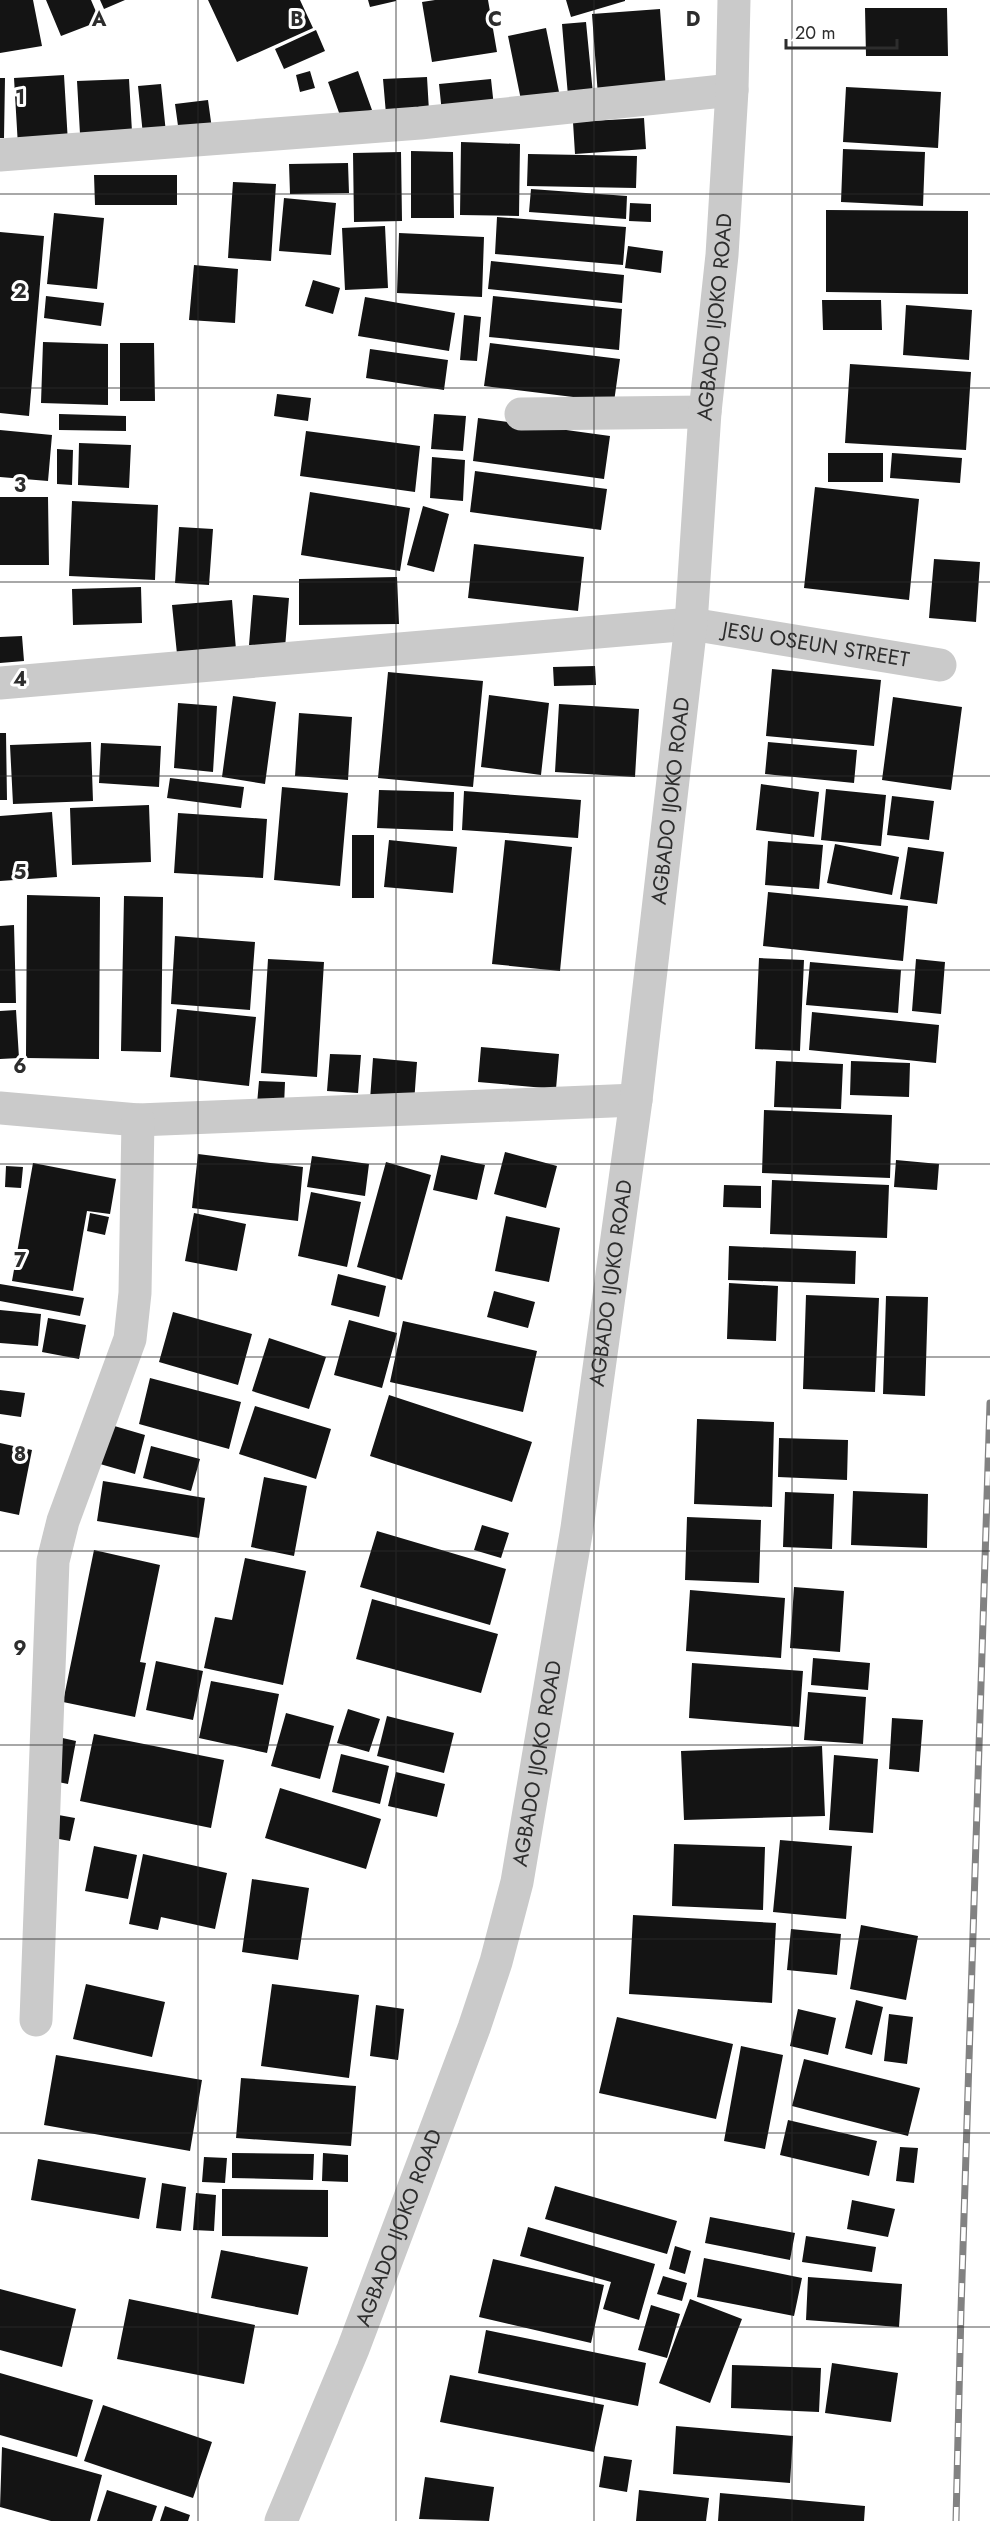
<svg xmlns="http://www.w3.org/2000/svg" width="990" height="2521" font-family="Jost,sans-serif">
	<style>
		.building { fill: #141414 }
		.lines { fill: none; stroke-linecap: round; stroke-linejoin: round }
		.minor { stroke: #cacaca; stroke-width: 33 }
		.rail-casing { stroke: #828282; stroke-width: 7 }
		.rail { stroke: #fff; stroke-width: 4.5; stroke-dasharray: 14; stroke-linecap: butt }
		.grid { fill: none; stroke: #2d2d2d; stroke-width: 1.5; stroke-opacity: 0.55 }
		.labels { text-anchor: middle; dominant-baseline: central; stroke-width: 6; stroke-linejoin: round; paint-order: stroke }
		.street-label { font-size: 21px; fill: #2d2d2d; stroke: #fff }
		.grid-label { font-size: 20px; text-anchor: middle; font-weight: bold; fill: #2d2d2d; stroke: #fff; stroke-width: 6; stroke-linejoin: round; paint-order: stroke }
	</style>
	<rect width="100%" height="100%" fill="#fff"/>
	<path class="building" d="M0 0H33L42 46 0 53Z
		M46 0H91L100 21 61 36Z
		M100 0H125L104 9Z
		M208 0H300L313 28 237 62Z
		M368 0H396V1L370 7Z
		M435 0H488L497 52 432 62 422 2Z
		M566 0H625V1L571 17Z
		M865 8H947L948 56H866Z
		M660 9 666 90 598 96 592 14Z
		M586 22 593 94 568 96 562 24Z
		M546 28 559 92 521 100 508 36Z
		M316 30 325 51 284 69 275 49Z
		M310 71 315 88 300 92 296 75Z
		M358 71 372 110 342 121 328 82Z
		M64 75 68 143 18 146 14 78Z
		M427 77 429 111 386 114 383 79Z
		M0 78H5L4 138H0Z
		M129 79 132 132 80 134 77 81Z
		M491 79 494 107 442 113 439 84Z
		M161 84 166 133 143 135 138 86Z
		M846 87 941 92 938 148 843 142Z
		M208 100 212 129 179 133 175 104Z
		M644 118 646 149 575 154 573 122Z
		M461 142 520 144 519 216 460 215Z
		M843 149 925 152 923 206 841 202Z
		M411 151 453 152 454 218H411Z
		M401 152 402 221 354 222 353 153Z
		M528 154 637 156 636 188 527 186Z
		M348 163 349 193 290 194 289 164Z
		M94 175H177V205H95Z
		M233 182 276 184 271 261 228 258Z
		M531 189 627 196 626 219 529 212Z
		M284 198 336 203 331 255 279 251Z
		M630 203 651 204V222L629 221Z
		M826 210 968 211V294L826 292Z
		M54 213 104 218 97 289 47 284Z
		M497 217 626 227 623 265 495 254Z
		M385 226 388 288 345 290 342 228Z
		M0 232 44 236 29 416 0 413Z
		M399 233 484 237 482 297 397 293Z
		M628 246 663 251 661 273 625 268Z
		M491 261 624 275 622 303 488 289Z
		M194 265 238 269 235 323 189 320Z
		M313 280 340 288 333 314 305 306Z
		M46 296 104 303 101 326 44 318Z
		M493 296 622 309 619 350 489 337Z
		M365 297 455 313 449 351 358 336Z
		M822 300H881L882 330H823Z
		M906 305 972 310 969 360 903 355Z
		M464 315 481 317 477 361 460 360Z
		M43 342 108 344V405L41 403Z
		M120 343H154L155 401H120Z
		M490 343 620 359 614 402 484 386Z
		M370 349 448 360 444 390 366 378Z
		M850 364 971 372 966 450 845 443Z
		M277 394 311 398 308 421 274 416Z
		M59 414 126 416V431L59 430Z
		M434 414 466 416 463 451 431 449Z
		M478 418 610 436 604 479 473 461Z
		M0 430 52 435 48 481 0 477Z
		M306 431 420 446 415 492 300 476Z
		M79 443 131 445 129 488 78 485Z
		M57 449 73 450 72 485 57 484Z
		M828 453H883V482H828Z
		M892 453 962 458 960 483 890 478Z
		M432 457 465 460 463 501 430 498Z
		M475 471 607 489 601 530 470 512Z
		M815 487 919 499 909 600 804 588Z
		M310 492 410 508 400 571 301 555Z
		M0 497H48L49 565H0Z
		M72 501 158 505 155 580 69 576Z
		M423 506 449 514 434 572 407 565Z
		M179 527 213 529 209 585 175 583Z
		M474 544 584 557 578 611 468 598Z
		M934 559 980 562 976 622 929 618Z
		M397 577 399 624 299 625V579Z
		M141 587 142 623 73 625 72 589Z
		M253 595 289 598 285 648 249 645Z
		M232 600 236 650 177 654 172 605Z
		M22 636 24 661 0 663V637Z
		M595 666 596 685 554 686 553 667Z
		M772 669 881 680 874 746 766 736Z
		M388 672 483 681 473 787 378 778Z
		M489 695 549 703 541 775 481 767Z
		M233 696 276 702 265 784 222 777Z
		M893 697 962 707 951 790 882 780Z
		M178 703 217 706 213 772 174 768Z
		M559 704 639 709 635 777 555 772Z
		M299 713 352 717 348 780 295 776Z
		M0 733H6L7 800H0Z
		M91 742 93 801 13 804 10 745Z
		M768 742 857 750 854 783 765 774Z
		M101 743 161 746 159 787 99 783Z
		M170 778 244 787 241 808 167 798Z
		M761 784 819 792 814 837 756 830Z
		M282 787 348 793 340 886 274 880Z
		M826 789 886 795 881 846 821 840Z
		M379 790 454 792 453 831 377 828Z
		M464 791 581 800 578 838 462 830Z
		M892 796 934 801 929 840 887 835Z
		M149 805 151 862 72 865 70 808Z
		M52 812 57 877 0 881V816Z
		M178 813 267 819 263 878 174 873Z
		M352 835H374V898H352Z
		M389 840 457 847 453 893 384 887Z
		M505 840 572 847 560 971 492 964Z
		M768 841 823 845 819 889 765 885Z
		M835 844 899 857 892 895 827 883Z
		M908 847 944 852 937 904 900 899Z
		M768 892 908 906 903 961 763 946Z
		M27 895 100 897 99 1059 26 1058Z
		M124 896 163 897 161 1052 121 1051Z
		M14 925 16 1003H0V926Z
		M175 936 255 942 250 1010 171 1004Z
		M759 958 804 960 800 1051 755 1049Z
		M268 959 324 962 317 1077 261 1073Z
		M916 959 945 962 941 1014 912 1011Z
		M810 962 901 970 898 1013 806 1005Z
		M177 1009 256 1017 249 1086 170 1077Z
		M16 1010 19 1058 0 1059V1011Z
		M812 1012 939 1025 936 1063 809 1050Z
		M481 1047 559 1054 556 1089 478 1082Z
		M330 1054 361 1055 358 1093 327 1091Z
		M373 1058 417 1062 414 1103 370 1100Z
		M776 1061 843 1064 841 1109 774 1107Z
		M851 1061 910 1063 909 1097 850 1095Z
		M259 1081 285 1082 284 1106 257 1104Z
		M764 1110 892 1115 890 1178 762 1173Z
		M505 1152 557 1166 546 1208 494 1194Z
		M198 1154 303 1167 298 1221 192 1208Z
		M441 1155 485 1165 477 1200 433 1190Z
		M312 1156 369 1164 365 1196 307 1187Z
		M896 1160 939 1164 937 1190 894 1187Z
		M386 1162 431 1175 402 1280 357 1267Z
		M33 1163 116 1179 110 1214 87 1211 73 1291 12 1281Z
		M6 1166 23 1167 21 1188 5 1187Z
		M772 1180 889 1185 887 1238 770 1234Z
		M724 1185 761 1186V1208L723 1207Z
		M311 1192 361 1202 347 1267 298 1256Z
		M90 1213 109 1217 105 1235 87 1231Z
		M194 1213 246 1224 237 1271 185 1261Z
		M506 1216 560 1228 549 1282 495 1271Z
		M729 1246 856 1251 855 1284 728 1280Z
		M338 1274 386 1286 379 1317 331 1305Z
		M729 1283 778 1286 776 1341 727 1339Z
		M0 1284 84 1298 80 1316 0 1301Z
		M494 1291 535 1302 528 1328 487 1317Z
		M806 1295 879 1298 875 1392 803 1389Z
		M886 1296 928 1297 925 1396 883 1394Z
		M0 1310 41 1314 38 1346 0 1343Z
		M173 1312 252 1334 238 1385 159 1362Z
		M48 1318 86 1325 79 1359 42 1352Z
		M349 1320 397 1333 382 1388 334 1375Z
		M403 1321 537 1351 523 1412 390 1382Z
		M269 1338 326 1357 309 1409 252 1391Z
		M150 1378 241 1402 229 1449 139 1424Z
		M0 1390 25 1393 21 1417 0 1414Z
		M389 1395 532 1442 512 1502 370 1456Z
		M255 1406 331 1429 316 1479 239 1454Z
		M697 1419 774 1422 772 1507 694 1504Z
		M111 1425 145 1435 135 1474 100 1464Z
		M779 1438 848 1440 847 1480 778 1477Z
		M0 1443 32 1450 19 1515 0 1511Z
		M151 1446 200 1459 191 1491 143 1478Z
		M264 1477 307 1486 294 1556 251 1547Z
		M103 1481 205 1498 199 1538 97 1521Z
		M853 1491 928 1494 927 1548 851 1545Z
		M785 1492 834 1494 832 1549 783 1547Z
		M687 1517 761 1520 759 1583 685 1580Z
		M482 1525 509 1533 501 1558 474 1550Z
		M377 1531 506 1569 490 1625 360 1587Z
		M94 1550 160 1565 140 1662 146 1663 135 1717 63 1702Z
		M245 1558 306 1571 283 1685 204 1668 215 1617 232 1620Z
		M794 1587 844 1591 840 1652 790 1648Z
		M690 1590 785 1598 781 1658 686 1651Z
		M372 1599 498 1634 481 1693 356 1659Z
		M813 1658 870 1663 868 1690 811 1685Z
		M156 1661 203 1671 193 1720 146 1710Z
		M692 1663 803 1671 799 1727 689 1718Z
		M211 1681 279 1694 267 1753 199 1738Z
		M808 1692 866 1697 863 1744 804 1740Z
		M348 1709 380 1719 369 1752 337 1743Z
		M286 1713 334 1726 320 1779 271 1766Z
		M387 1716 454 1733 444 1773 377 1756Z
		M892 1718 923 1720 919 1772 889 1769Z
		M94 1734 224 1760 211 1828 80 1801Z
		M58 1737 76 1741 68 1784 48 1780Z
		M822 1746 825 1816 684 1820 681 1751Z
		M341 1754 389 1766 380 1804 332 1792Z
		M834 1755 878 1759 873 1833 829 1830Z
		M396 1772 445 1784 437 1817 388 1806Z
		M280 1788 381 1819 366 1869 265 1838Z
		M53 1814 75 1818 70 1841 48 1837Z
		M780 1840 852 1846 846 1919 773 1912Z
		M674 1844 765 1847 763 1910 672 1906Z
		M94 1846 137 1855 128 1899 85 1891Z
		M143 1854 227 1873 215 1929 161 1917 158 1930 129 1924Z
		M252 1879 309 1888 298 1960 242 1952Z
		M633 1915 776 1923 772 2003 629 1994Z
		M861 1925 918 1936 906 2000 850 1989Z
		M791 1929 841 1934 837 1975 787 1970Z
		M86 1984 165 2002 152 2057 73 2039Z
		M272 1984 359 1995 349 2078 261 2066Z
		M856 2000 883 2007 872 2055 845 2048Z
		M376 2005 404 2009 398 2060 370 2056Z
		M798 2009 836 2018 828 2055 790 2046Z
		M889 2014 913 2017 907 2064 884 2061Z
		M617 2017 733 2044 716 2119 599 2093Z
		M741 2046 783 2055 765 2149 724 2141Z
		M56 2055 202 2080 190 2151 44 2125Z
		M804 2059 920 2088 908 2136 792 2106Z
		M241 2078 356 2086 351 2146 236 2138Z
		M788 2120 877 2141 869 2176 780 2155Z
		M900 2147 918 2148 914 2183 896 2181Z
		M232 2153 314 2154 313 2180 232 2178Z
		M323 2153 348 2155V2182L322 2181Z
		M204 2157 227 2158 225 2183 202 2182Z
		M38 2159 146 2178 139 2219 31 2200Z
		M162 2183 186 2187 181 2231 156 2228Z
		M555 2186 677 2221 667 2254 545 2219Z
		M222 2189 328 2190V2237L222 2236Z
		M196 2193 216 2195 214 2231 193 2230Z
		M852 2200 895 2209 888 2237 847 2229Z
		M710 2217 795 2233 790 2260 705 2243Z
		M528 2227 655 2264 639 2320 603 2309 611 2282 520 2256Z
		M806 2236 876 2247 872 2272 802 2262Z
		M675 2246 691 2251 685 2274 669 2269Z
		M221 2250 308 2267 298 2315 211 2298Z
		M704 2258 802 2278 794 2316 697 2297Z
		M493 2259 604 2285 591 2343 479 2317Z
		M663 2276 687 2283 682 2301 657 2294Z
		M808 2277 902 2284 899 2327 806 2320Z
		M0 2289 76 2309 62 2367 0 2350Z
		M129 2299 255 2325 244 2384 117 2359Z
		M690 2299 742 2319 710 2403 659 2383Z
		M651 2305 680 2314 667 2358 638 2350Z
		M486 2330 646 2363 638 2406 478 2373Z
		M832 2363 898 2373 891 2422 825 2413Z
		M732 2365 821 2368 819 2412 731 2408Z
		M0 2373 93 2400 77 2457 0 2435Z
		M450 2375 604 2405 594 2452 440 2422Z
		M103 2405 212 2442 193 2498 84 2461Z
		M676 2426 793 2436 790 2483 673 2474Z
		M2 2447 102 2475 90 2521H51L0 2507Z
		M604 2456 632 2460 627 2492 599 2487Z
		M425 2477 494 2487 489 2521 419 2519Z
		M107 2490 157 2506 152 2521H97Z
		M639 2490 709 2498 706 2521H636Z
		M720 2493 865 2506 864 2521H718Z
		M165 2506 190 2515 188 2521H160Z"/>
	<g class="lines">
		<g class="minor">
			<path d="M0 155 420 123 732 90"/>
			<path d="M521 414 705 412"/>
			<path id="s1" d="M0 683 691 624 940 665"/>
			<path d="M0 1108 138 1120 636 1100"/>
			<path d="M36 2020 53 1561 63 1521 130 1339 135 1293 138 1120"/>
			<path id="s2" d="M281 2521 353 2349 474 2028 496 1962 517 1882 577 1528 636 1100 691 624 705 412 722 255 732 90 734 0"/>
		</g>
		<g class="rail-casing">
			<path id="rail" d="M956 2521 961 2310 990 1403"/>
		</g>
		<use href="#rail" class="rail"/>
	</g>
	<path class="grid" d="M198 0V2521M396 0V2521M594 0V2521M792 0V2521M0 194H990M0 388H990M0 582H990M0 776H990M0 970H990M0 1164H990M0 1357H990M0 1551H990M0 1745H990M0 1939H990M0 2133H990M0 2327H990"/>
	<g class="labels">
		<g class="street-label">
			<text stroke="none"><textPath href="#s2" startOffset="2260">AGBADO IJOKO ROAD</textPath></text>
			<text stroke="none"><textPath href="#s1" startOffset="820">JESU OSEUN STREET</textPath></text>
			<text stroke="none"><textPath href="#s2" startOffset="1774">AGBADO IJOKO ROAD</textPath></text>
			<text stroke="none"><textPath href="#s2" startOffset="1288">AGBADO IJOKO ROAD</textPath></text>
			<text stroke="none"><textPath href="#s2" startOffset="802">AGBADO IJOKO ROAD</textPath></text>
			<text stroke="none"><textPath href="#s2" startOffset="316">AGBADO IJOKO ROAD</textPath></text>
		</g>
	</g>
	<g class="grid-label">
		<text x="99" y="26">A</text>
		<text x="297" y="26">B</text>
		<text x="495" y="26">C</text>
		<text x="693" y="26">D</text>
		<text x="20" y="104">1</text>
		<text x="20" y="298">2</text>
		<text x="20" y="492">3</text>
		<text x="20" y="686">4</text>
		<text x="20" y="879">5</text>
		<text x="20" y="1073">6</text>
		<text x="20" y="1267">7</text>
		<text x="20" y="1461">8</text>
		<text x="20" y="1655">9</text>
	</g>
	<path d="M786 39v9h111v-9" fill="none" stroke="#2d2d2d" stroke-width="3"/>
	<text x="795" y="39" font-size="18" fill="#2d2d2d" stroke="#ffffff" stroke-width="4.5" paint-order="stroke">20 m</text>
</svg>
